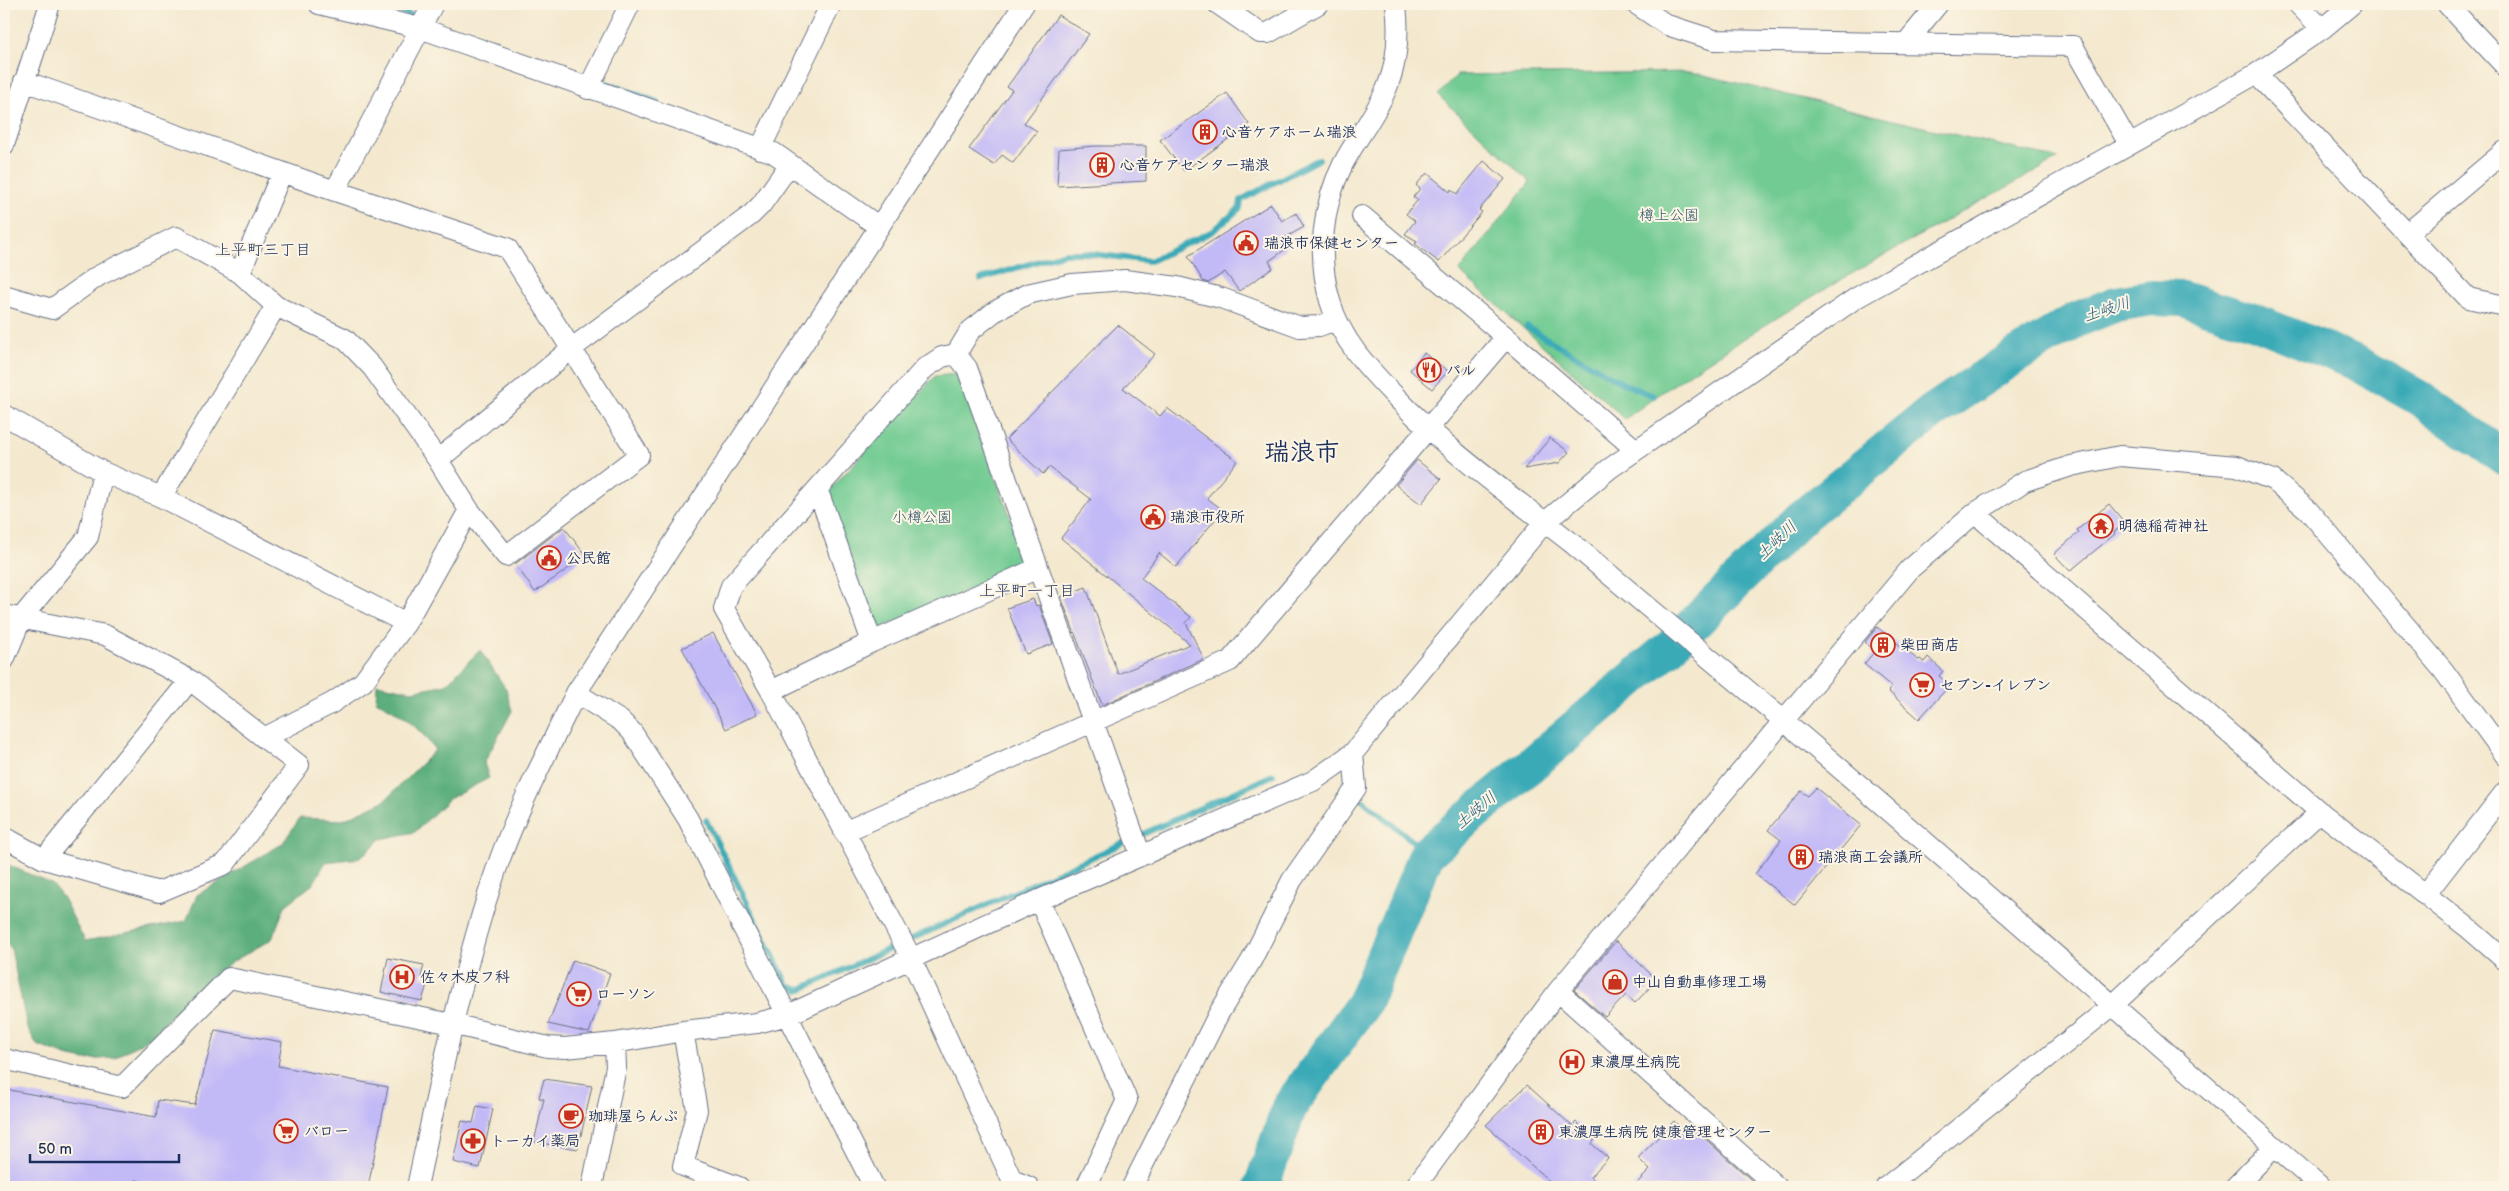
<svg xmlns="http://www.w3.org/2000/svg" width="2509" height="1191" font-family="'Balsamiq Sans','Klee One',sans-serif">
	<style>
		.green { fill: #71cb92; stroke: #467d78 }
		.forest { fill: #5caf7c; stroke: #3c6f6d }
		.lines { fill: none; stroke-linecap: round; stroke-linejoin: round }
		.stream { stroke: #3aaab7; stroke-width: 6 }
		.river { stroke: #3aaab7; stroke-width: 36 }
		.building { fill: #c2b9f7 }
		.minor-casing { stroke: #677086; stroke-width: 22 }
		.minor { stroke: #fff; stroke-width: 20 }
		.labels { text-anchor: middle; dominant-baseline: central; stroke-width: 4; stroke-linejoin: round; paint-order: stroke }
		.poi-label { font-size: 15px; font-weight: bold; fill: #1b2f5e; stroke: #fcf5e5; text-anchor: start }
		.park-label { font-size: 15px; fill: #30566b; stroke: #fcf5e5 }
		.neighbourhood-label { font-size: 16px; fill: #1b2f5e; stroke: #fcf5e5 }
		.water-label { font-size: 16px; font-style: italic; fill: #265a7d; stroke: #fcf5e5 }
		.town-label { font-size: 25px; font-weight: bold; fill: #1b2f5e; stroke: #fcf5e5 }
	</style>
	<rect width="100%" height="100%" fill="#fcf5e5"/>
	<filter id="ink" filterUnits="userSpaceOnUse"><feTurbulence type="fractalNoise" baseFrequency=".02" numOctaves="2"/><feDisplacementMap in="SourceGraphic" scale="10" xChannelSelector="R" yChannelSelector="G"/><feConvolveMatrix kernelMatrix="1 2 1 2 8 2 1 2 1" color-interpolation-filters="sRGB"/></filter>
	<filter id="wash" filterUnits="userSpaceOnUse"><feTurbulence type="fractalNoise" baseFrequency=".0096" numOctaves="4" result="noise"/><feDisplacementMap in="SourceGraphic" scale="20" xChannelSelector="R" yChannelSelector="G"/><feGaussianBlur stdDeviation="1.12" result="paint"/><feColorMatrix in="noise" values="0 0 0 0 0 0 0 0 0 0 0 0 0 0 0 0 0 1.4 0 .05"/><feComposite in="paint" operator="in"/></filter>
	<g filter="url(#wash)">
		<rect width="100%" height="100%" fill="#f4e9cf"/>
		<path class="green" d="M1691 72 2058 159C1910 241 1761 319 1625 419L1459 271 1530 182 1438 95 1457 75Z
			M957 374 1028 564 877 630 826 494 935 376Z"/>
		<path class="forest" d="M480 650 506 689 512 711 484 763 489 778 449 799 415 832 381 839 360 858 326 862 313 884 285 906 272 939 232 962 170 1017 153 1036 114 1058 85 1060 66 1056 37 1045 27 1027 11 949 4 942V863L52 884 63 898 85 941 186 921 197 895 282 844 300 818 343 820 384 801 435 750C420 728 400 712 376 701L377 684 412 691 446 684Z"/>
		<g class="lines">
			<path class="stream" d="M379 4 423 19
				M595 79 658 102
				M981 279 1065 253H1084L1150 261 1213 231 1240 208 1241 200 1319 159
				M1527 327 1624 384 1654 396
				M1364 801 1427 853
				M706 820 788 986 799 990 1273 775"/>
			<path class="river" d="M1261 1187 1290 1106 1364 1003 1427 853 1669 648 1801 518 1932 412 2014 357 2076 320 2116 304 2152 298 2182 299 2256 322 2357 363 2419 398 2505 458"/>
		</g>
		<g id="blocks">
			<path class="building" d="M1058 15 1089 34 1024 123 1037 131 1013 163 1002 155 994 165 969 149 1012 90 1007 87Z
				M1227 93 1249 124 1184 171 1160 140Z
				M1095 146H1146V181L1057 186 1059 149Z
				M1484 161 1505 179 1479 210 1482 212 1439 262 1415 244 1417 241 1405 234 1415 221 1406 214 1418 200 1413 197 1420 189 1416 185 1427 173 1450 192 1451 189 1457 194Z
				M1271 204 1282 221 1296 213 1304 227 1281 240 1286 249 1269 261 1273 268 1239 291 1225 272 1208 283 1203 281 1188 256Z
				M1118 325 1155 354 1123 388 1160 416 1167 408 1237 461 1207 498 1223 510 1176 567 1159 553 1141 578 1191 617 1186 623 1204 659 1102 705 1061 597 1086 587 1118 674 1190 644 1061 538 1091 499 1049 467 1043 474 1006 439Z
				M1424 353 1448 371 1432 389 1410 370Z
				M1550 438 1569 452 1559 463 1524 469Z
				M1417 460 1441 479 1421 504 1396 485Z
				M2109 504 2125 523 2114 532 2115 534 2070 571 2054 554 2079 532 2077 530Z
				M564 527 586 556 535 592 515 564Z
				M1033 599 1036 606 1039 605 1053 644 1026 654 1007 608Z
				M1877 627 1918 660 1920 659 1924 662 1928 657 1943 671 1939 676 1950 685 1919 719 1888 691 1892 687 1864 664 1875 651 1865 642Z
				M713 633 757 714 726 729 682 648Z
				M1816 788 1861 825 1795 905 1755 874 1781 840 1768 830 1801 791 1808 796Z
				M1616 941 1657 980 1635 1003 1626 995 1605 1017 1574 990Z
				M388 958 424 965 421 977 429 978 422 1001 381 992Z
				M573 960 610 973 589 1033 548 1024Z
				M215 1030 282 1042 278 1066 388 1087 368 1187H175L136 1180 135 1187H4V1089L156 1117 158 1100 195 1105Z
				M544 1079 592 1086 578 1149 534 1142 544 1099 539 1098Z
				M1527 1085 1572 1126 1576 1122 1595 1139 1592 1144 1608 1158 1590 1177 1601 1187H1556L1486 1125Z
				M477 1106 493 1109 480 1168 453 1162 462 1121 473 1123Z
				M1674 1121 1685 1133 1691 1126 1759 1187H1633L1650 1170 1638 1158Z"/>
		</g>
	</g>
	<g filter="url(#ink)">
		<use href="#blocks" fill-opacity="0" stroke="#677086" stroke-width="1"/>
		<g class="lines">
			<g class="minor-casing">
				<path id="minor" d="M319 4 420 28 774 153 878 226
					M1218 4 1260 33H1268L1318 4
					M1396 4C1399 31 1398 60 1388 85 1377 114 1357 137 1343 164 1322 206 1317 256 1330 301 1341 340 1367 367 1395 396 1448 452 1512 496 1573 544 1643 602 1713 661 1783 720 1964 873 2141 1031 2321 1187
					M1636 4 1667 25 1714 40 2073 46 2129 144
					M2298 4 2322 29
					M2447 4 2505 66
					M1906 43 1938 4
					M2256 74 2468 298 2505 306
					M588 89 630 4
					M4 145 50 4
					M760 149 831 4
					M335 191 433 4
					M1362 216 1506 337 1636 450
					M2408 233 2505 151
					M240 273 282 172
					M4 295 52 309 98 276 176 237 240 273 276 306 345 339 372 367 438 460 469 510 506 556 639 455 507 248 335 191 24 81
					M956 354 942 357 925 368 731 586 724 609 771 691 907 950 1012 1180 1029 1187
					M956 354 967 368 1141 856
					M956 354 970 331 994 312 1027 294 1072 284 1125 280 1177 287 1221 298 1300 327 1319 326 1336 320
					M4 415 103 472 161 497 406 623
					M438 460 571 349 751 215 761 205 790 164
					M818 491 872 642
					M161 497 276 306
					M1975 513 2320 812 2467 927 2505 960
					M4 615 105 635 190 680 299 765 225 864 159 892 44 859 4 837
					M4 660 22 617 88 537 103 472
					M771 691 872 642 1038 568
					M576 693 621 721 632 732 688 819 874 1187
					M264 738 332 703 363 682 406 623 469 510
					M844 832 1230 661 1506 337
					M44 859 190 680
					M2425 895 2505 792
					M1039 900 1127 1100 1086 1187
					M1558 991 1777 1187
					M683 1031 697 1110 683 1166 739 1187
					M4 1059 122 1087 229 978 452 1024 548 1047 565 1048 615 1043 683 1031 757 1023 788 1015 1039 900 1313 781 1353 753 1544 523 1609 469 1856 298 2256 74 2322 29 2352 4
					M417 1187C440 1081 461 974 496 870 517 809 548 751 576 693L1024 4
					M592 1187 616 1067 615 1043
					M1132 1187 1219 1013 1251 961 1292 880 1356 788 1353 753
					M1415 1187 1558 991 1910 569 1975 513 2025 481 2071 466 2120 456 2237 466 2273 480 2308 510 2443 670 2505 755
					M1886 1187 2112 1006 2320 812
					M2235 1187 2274 1147"/>
			</g>
			<use href="#minor" class="minor"/>
		</g>
	</g>
	<defs>
		<g id="building-ring" transform="scale(1.25)"><circle r="9.5" fill="#fcf5e5" stroke="#c8321e" stroke-width="1.5"/><path d="M-4-6H4V6H1V3H-1V6H-4ZM-2.5-4.3h1.7v1.8h-1.7ZM.8-4.3h1.7v1.8H.8ZM-2.5-1h1.7V.8h-1.7ZM.8-1h1.7V.8H.8Z" fill="#c8321e"/></g>
		<g id="civic-ring" transform="scale(1.25)"><circle r="9.5" fill="#fcf5e5" stroke="#c8321e" stroke-width="1.5"/><path d="M-.6-6.5H3V-4.5H.6V-3L4-1V1h2V6H-6V1h2V-1L-.6-3ZM-1.2 2.5V6h2.4V2.5Z" fill="#c8321e"/></g>
		<g id="restaurant-ring" transform="scale(1.25)"><circle r="9.5" fill="#fcf5e5" stroke="#c8321e" stroke-width="1.5"/><path d="M-5-6h1v4h1v-4h1v4h1v-4h1v5L-1.5 .5V6h-2V.5L-5-1ZM5-6V6H3V1.5H1.5Q1.5-4 5-6Z" fill="#c8321e"/></g>
		<g id="temple-ring" transform="scale(1.25)"><circle r="9.5" fill="#fcf5e5" stroke="#c8321e" stroke-width="1.5"/><path d="M0-6L5-2H3V0L6.5 2.5H4V6H1.5V3h-3V6H-4V2.5H-6.5L-3 0V-2H-5Z" fill="#c8321e"/></g>
		<g id="supermarket-ring" transform="scale(1.25)"><circle r="9.5" fill="#fcf5e5" stroke="#c8321e" stroke-width="1.5"/><path d="M-6-5.5h2.5l.6 2H6L4.5 2H-2.5L-4.4-4H-6ZM-1.5 3.2a1.3 1.3 0 1 0 .1 0ZM3 3.2a1.3 1.3 0 1 0 .1 0Z" fill="#c8321e"/></g>
		<g id="hospital-ring" transform="scale(1.25)"><circle r="9.5" fill="#fcf5e5" stroke="#c8321e" stroke-width="1.5"/><path d="M-5-5h3v3.5h4V-5h3V5h-3V1.5h-4V5h-3Z" fill="#c8321e"/></g>
		<g id="shop-ring" transform="scale(1.25)"><circle r="9.5" fill="#fcf5e5" stroke="#c8321e" stroke-width="1.5"/><path d="M-5-2.5h2.3a2.7 3.5 0 0 1 5.4 0H5L5.5 6h-11ZM-1.5-2.5h3a1.5 2.3 0 0 0-3 0Z" fill="#c8321e"/></g>
		<g id="cafe-ring" transform="scale(1.25)"><circle r="9.5" fill="#fcf5e5" stroke="#c8321e" stroke-width="1.5"/><path d="M-5.5-4.5H6V0H3Q3 3.5 0 3.5H-2.5Q-5.5 3.5-5.5 0ZM3-3.2v2h1.7v-2ZM-6 4.5H4V6H-6Z" fill="#c8321e"/></g>
		<g id="pharmacy-ring" transform="scale(1.25)"><circle r="9.5" fill="#fcf5e5" stroke="#c8321e" stroke-width="1.5"/><path d="M-2-6h4v4h4v4h-4v4h-4v-4h-4v-4h4Z" fill="#c8321e"/></g>
	</defs>
	<g fill-rule="evenodd">
		<use href="#building-ring" x="1205" y="132"/>
		<use href="#building-ring" x="1102" y="165"/>
		<use href="#civic-ring" x="1246" y="243"/>
		<use href="#restaurant-ring" x="1429" y="370"/>
		<use href="#civic-ring" x="1153" y="517"/>
		<use href="#temple-ring" x="2101" y="526"/>
		<use href="#civic-ring" x="549" y="558"/>
		<use href="#building-ring" x="1883" y="645"/>
		<use href="#supermarket-ring" x="1922" y="685"/>
		<use href="#building-ring" x="1801" y="857"/>
		<use href="#hospital-ring" x="402" y="977"/>
		<use href="#shop-ring" x="1615" y="982"/>
		<use href="#supermarket-ring" x="579" y="994"/>
		<use href="#hospital-ring" x="1572" y="1062"/>
		<use href="#cafe-ring" x="571" y="1116"/>
		<use href="#supermarket-ring" x="286" y="1131"/>
		<use href="#building-ring" x="1541" y="1132"/>
		<use href="#pharmacy-ring" x="473" y="1141"/>
	</g>
	<g class="labels">
		<g class="poi-label">
			<text x="1222" y="132">心音ケアホーム瑞浪</text>
			<text x="1120" y="165">心音ケアセンター瑞浪</text>
			<text x="1264" y="243">瑞浪市保健センター</text>
			<text x="1446" y="370">パル</text>
			<text x="1170" y="517">瑞浪市役所</text>
			<text x="2118" y="526">明徳稲荷神社</text>
			<text x="566" y="558">公民館</text>
			<text x="1900" y="645">柴田商店</text>
			<text x="1940" y="685">セブン-イレブン</text>
			<text x="1818" y="857">瑞浪商工会議所</text>
			<text x="420" y="977">佐々木皮フ科</text>
			<text x="1632" y="982">中山自動車修理工場</text>
			<text x="596" y="994">ローソン</text>
			<text x="1590" y="1062">東濃厚生病院</text>
			<text x="588" y="1116">珈琲屋らんぷ</text>
			<text x="304" y="1131">バロー</text>
			<text x="1558" y="1132">東濃厚生病院 健康管理センター</text>
			<text x="490" y="1141">トーカイ薬局</text>
		</g>
		<g class="park-label">
			<text x="1669" y="215">樽上公園</text>
			<text x="922" y="517">小樽公園</text>
		</g>
		<g class="neighbourhood-label">
			<text x="263" y="250">上平町三丁目</text>
			<text x="1027" y="591">上平町一丁目</text>
		</g>
		<g class="water-label">
			<text transform="translate(2107 310) rotate(-18)">土岐川</text>
			<text transform="translate(1777 541) rotate(-44)">土岐川</text>
			<text transform="translate(1476 811) rotate(-40)">土岐川</text>
		</g>
		<g class="town-label">
			<text x="1302" y="452">瑞浪市</text>
		</g>
	</g>
	<rect width="2509" height="1191" fill="none" stroke="#fcf5e5" stroke-width="20"/>
	<path d="M30 1154v8h149v-8" fill="none" stroke="#1b2f5e" stroke-width="2.5"/>
	<text x="38" y="1154" font-size="15" fill="#1b2f5e" stroke="#fcf5e5" stroke-width="4" paint-order="stroke">50 m</text>
</svg>
